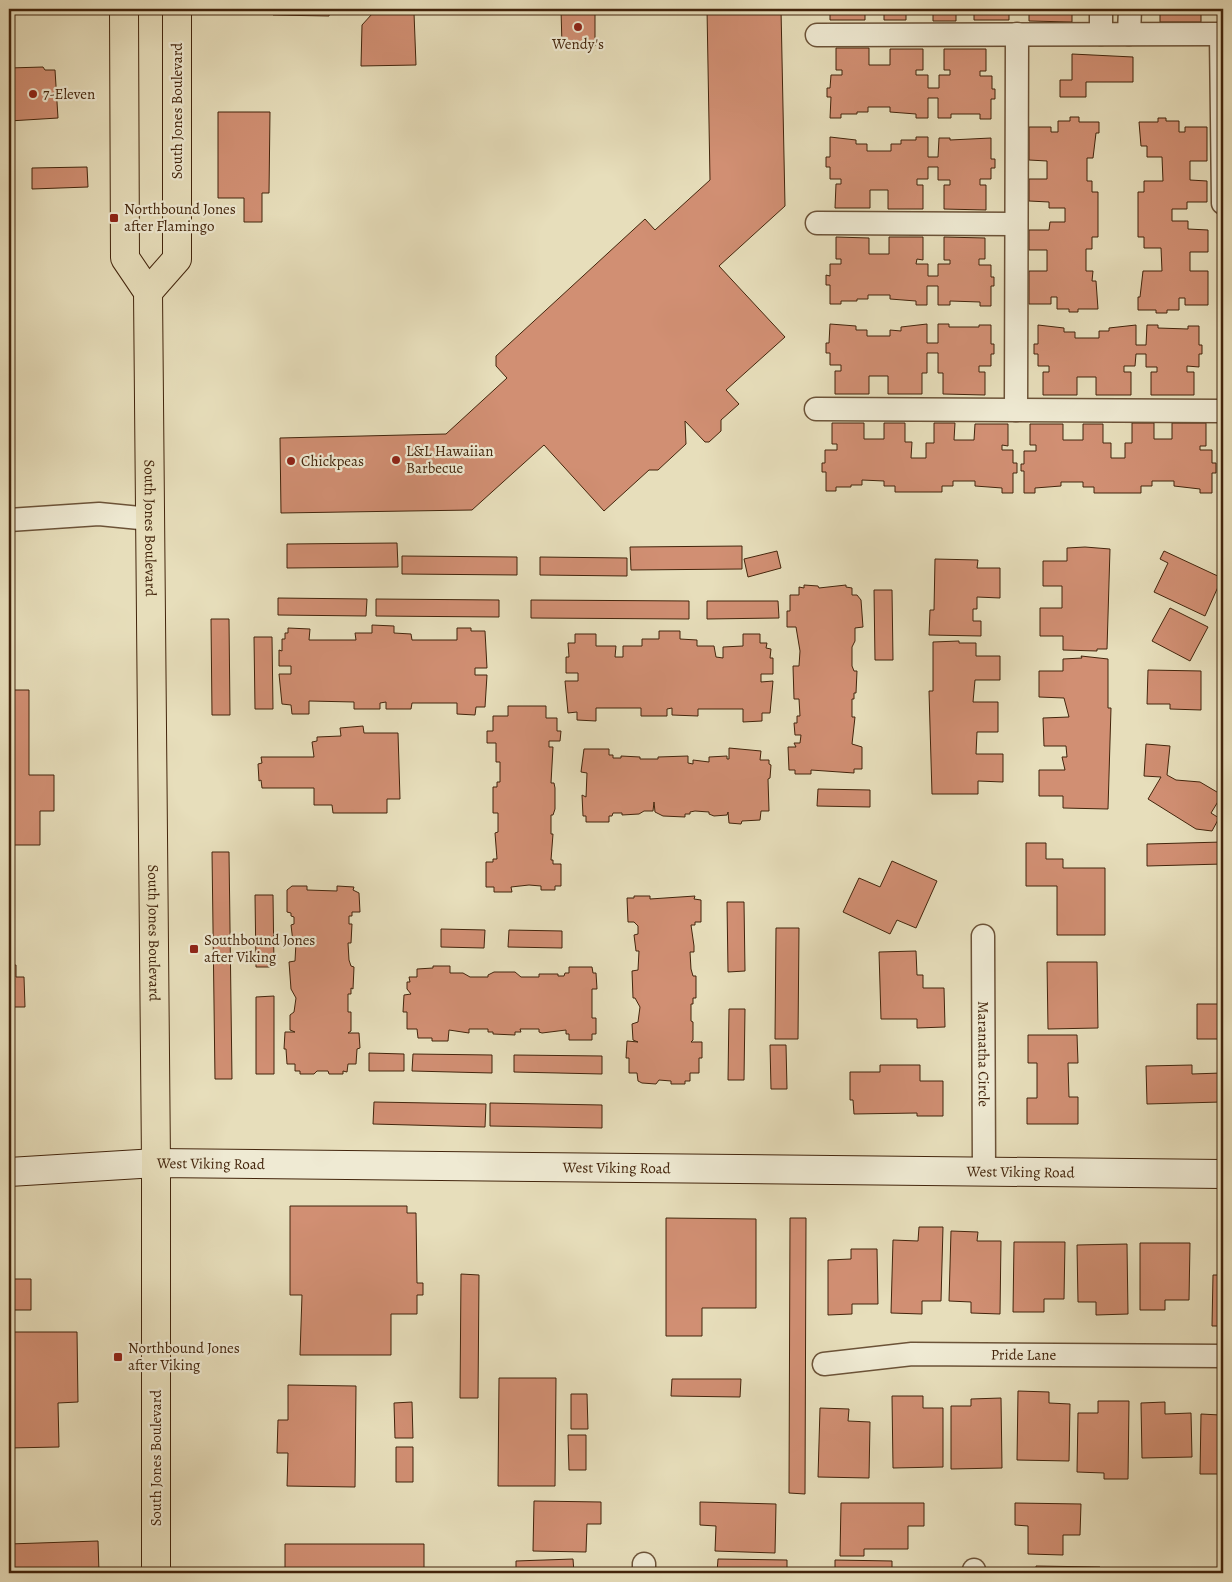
<svg xmlns="http://www.w3.org/2000/svg" width="1232" height="1582" font-family="Alegreya,serif">
	<style>
		.building { fill: #d18f73; stroke: #43250c }
		.lines { fill: none; stroke-linecap: round; stroke-linejoin: round }
		.street-casing { stroke: #6c5338; stroke-width: 25 }
		.secondary-casing { stroke: #43250c; stroke-width: 30 }
		.primary-casing { stroke: #43250c; stroke-width: 30 }
		.street { stroke: #efead3; stroke-width: 22 }
		.secondary { stroke: #efead3; stroke-width: 28 }
		.primary { stroke: #e7debb; stroke-width: 28 }
		.poi-dot { fill: #8f2418; stroke: #efead3; stroke-width: 2 }
		.labels { text-anchor: middle; dominant-baseline: central; stroke-width: 4.5; stroke-linejoin: round; paint-order: stroke }
		.poi-label { font-size: 15px; fill: #43250c; stroke: #efead3; text-anchor: start }
		.street-label { font-size: 15px; fill: #43250c; stroke: #efead3 }
	</style>
	<rect width="100%" height="100%" fill="#e7debb"/>
	<filter id="stains"><feTurbulence type="fractalNoise" baseFrequency=".004" numOctaves="4"/><feColorMatrix values="0 0 0 0 .2 0 0 0 0 .09 0 0 0 0 .02 0 0 0 .5 -.17"/></filter>
	<radialGradient id="worn" r=".72"><stop offset=".6" stop-color="#630" stop-opacity="0"/><stop offset="1" stop-color="#630" stop-opacity=".3"/></radialGradient>
	<path class="building" d="M273 9H330L329 16 273 15Z
		M561 9H595V46H562Z
		M707 9H781L785 206 719 266 785 337 726 390 739 404 721 420V431L709 442H705L685 421 686 444 658 470H649L604 511 544 445 472 510 281 513 280 438 446 434 507 378 496 366V356L645 219 655 230 710 180Z
		M830 9H865V20H830Z
		M884 9H906V20H884Z
		M933 9H956V21H933Z
		M974 9H1009V20H974Z
		M1029 9H1072V22L1029 21Z
		M1160 9H1201V22H1160Z
		M414 13 416 65 361 66 362 25 372 14Z
		M836 48H869V65H890V49H923V70H916V75H928V88H939V75H950V70H944V49H986V71H980V76H992V89H995V99H991V119H980V114H951V118H938V98H928V118H916V114L890 112V107H868V112H857V114H841V118H830L831 97H827V88H830L831 75H842V70H836Z
		M1072 54 1133 57V82H1086V97H1060V80H1072Z
		M43 67 45 70H55L58 118 9 121V68Z
		M218 112H270L269 193H262V222H244V198H218Z
		M1070 117H1079V122H1099V133H1096L1093 158H1087V181H1092V192H1098V237H1092V249H1086V271H1093L1092 281H1096L1098 309H1078V312H1069V309H1057V297H1051V304H1029V271H1047V250H1029V230H1049L1050 222H1065V208H1049V202L1029 201V179H1047V161L1029 160V127H1051V132H1058V121H1070Z
		M1158 118H1166V121H1179V132H1185V127H1207V161H1190V180L1207 181V202H1187V209H1172V221H1188V229L1208 230V252H1190V271H1208V305H1185V298H1179V310H1167V313H1156V310H1138V297H1140L1143 271H1162L1161 248H1144V237H1138V192H1144V181H1163L1162 157H1147V146H1141L1139 122H1158Z
		M830 137 856 140V144H867V151H891V144H901V140H916V137H928V157H938L939 138H950V140L991 138V159H995V168H991V179H980V185H986V210L944 209V185H950V180H938V167H928V179H917V185H923V209H888V190H870V208H835L836 184H841V179H830V167H826V157H830Z
		M87 167 88 187 32 189V168Z
		M836 237 869 238V254H889V237H923V260L917 259 916 264H928V276H938V264H950V260H944V237L985 238V259H979V265H991V277H994V286H991V306H980V302L950 301V305H938V286H927V305H916V301L890 299V295H868V299H857V301H841V304H830V285H826V275L830 276V264H841V259H836Z
		M830 324 856 326V330H867V336H890V330L901 331V327L927 324V343H938V324H949V327H979V325H991V344H994V354H991V366H979V372H985V395L943 394V373H938V353H927V373H922V394H888V376H869V394H835V371H841V365H830V353H826V343H829Z
		M1038 325 1064 328V332H1075V338H1099V331H1109V328L1136 325V345H1146L1147 325H1158V328L1188 329V326H1199V345H1202V354H1199V367L1187 366V372H1194V395H1151V372H1157V367H1146V354H1136L1135 366H1124V372H1131V395H1096V377H1077V395H1043V372H1049V366H1038V354H1034V344H1038Z
		M832 423H864V439H884V423H905V442H912L911 458H926V443H934V423H955L954 440H974L975 424H1008V446L1002 445V450H1013V463H1017V473H1013V493H1002V488L975 486V481H953V486H942V492H895V486H884V481L862 480V485H851V487H836V491H826V472H822V463H825V450H837V444H832Z
		M1132 423H1154V439H1172V423H1206V446H1200V450H1212V463H1216V473H1212V493H1200V489L1174 486V481H1152V486H1141V493H1094V487H1083V482H1061V486L1035 488V493H1024V471H1021V464H1024V451H1036V445H1030V424H1063V440H1083V424H1103V443H1111V458H1125V443H1132Z
		M1222 451H1223V493V473H1219V464H1222Z
		M397 543 398 567 287 568V544Z
		M742 546V569L631 570 630 547Z
		M1085 547 1110 549 1107 649H1097V651L1063 650V636H1040V608H1062V586H1043V561H1067V548Z
		M777 551 781 568 748 577 744 559Z
		M1164 551 1222 578 1205 616 1154 592 1168 563 1160 559Z
		M402 556 517 557V575L402 574Z
		M540 557 627 558V576L540 575Z
		M935 559 978 560 977 568H1000V598L977 597V609H973V621H981V636L929 635 930 610H934Z
		M804 585 818 586 819 588 846 585V587L852 588V595H857L861 600 863 627 855 628V641L852 647V666L854 671H857L856 693H854V699H852V717H855L852 744 862 747V769H854V773L811 770V774H795V770H789L788 747H796L794 743H800L801 735H795L794 723H797V716H800L799 699H794L793 666H799L800 651 796 627H787V611H790V595H799V587L804 588Z
		M874 590H892L893 660H875Z
		M278 598 367 599 366 616 278 615Z
		M376 599 499 600V617L376 616Z
		M531 600 689 601V619L531 618Z
		M707 601H778L779 618 707 619Z
		M1170 608 1208 627 1190 661 1152 641Z
		M211 619H229L230 715H212Z
		M372 625 394 626V633L411 634 412 640H457V628H471V631H485L487 668H475V675H487L485 707H476L475 715 457 714V703H412L411 709H386V702L380 703V709H354V702L309 701V714H292L291 705 282 704 279 674H291V666H279V650L282 651V639H285V633H288V628L310 629 309 640H356L355 633H372Z
		M659 631H680V639L697 640V646H714L716 657 723 658V647L743 646V634H760V643H767L766 648 771 649 770 658H773V674H761V682L773 681 770 713H762V721L743 722V709H698V716L672 715V708L667 709V716H641V708H596V721L577 720V712L568 713 565 681H578V673H566V657H569L568 643H575V634H596V646H616L615 657H623V646H642V639H659Z
		M254 637H272L273 709H255Z
		M959 641V643H976V656H1000V680H975L973 702H998V732H977L976 754H1003V782L978 781V794H932L929 691H933V642Z
		M1081 656 1108 659V708H1111L1108 809 1063 808V796H1039V770H1065L1062 757H1067L1066 746H1044L1043 718 1069 717 1064 698 1039 697V671H1063V659L1082 658Z
		M1148 670 1201 671V710L1170 709V704H1147Z
		M9 690H29V775H54V811H40V845H9Z
		M508 706H546V718H557V731H561L560 741H549V747H553L551 783H554L555 788V809L553 815H551V834H553L551 860H553V864H561V886H555V890H541V886L529 885 511 887 512 892H494V887H486V862H493V859H497L495 833 498 832V813H493V787H497V782H500V762H496V743H487V731H493V716H508Z
		M363 726 364 733H398L400 799H387V813H333L332 805H314V788H262L261 780 259 781 258 764 262 763 261 757H314L312 742 317 741V737L341 736 340 728Z
		M1146 744 1170 746 1167 775 1176 780 1200 782 1222 795 1211 813 1219 818 1212 831 1196 829 1148 799 1161 777 1144 776Z
		M729 748 761 751 760 760H769V764L771 765 770 778 768 779 769 811H761L760 820 742 821 741 824 729 823 728 812 727 815 714 816 709 814V812L695 811 690 812V814H685V817L663 816 655 812 654 802 653 811H644L639 814 622 815V813H613L612 816H609V822H586V816H583L582 795 586 797 587 773 581 772 584 749H609V755H613V758H621V756L640 757V759H658V757L688 756V763L693 764V760L709 762V757L727 756V759H729Z
		M818 789 870 790V807L817 806Z
		M1223 842V864L1147 866V844Z
		M1026 843H1046V859H1063V868H1105V935H1057V886H1026Z
		M212 852H229L232 1079H215Z
		M892 861 937 881 916 928 897 920 890 934 843 912 859 878 880 887Z
		M292 886H307V890L337 891V886L354 887 353 890 359 893 360 912H352V916H349V924H352L351 943H348L349 960 351 966 354 967 353 989 351 988V994H348V1012H351V1031L348 1033H359L360 1048 357 1049 356 1064H348L347 1072 343 1071V1074H329L328 1071H317L314 1074H300V1071H295V1064H287L286 1049H284L285 1032H295L290 1030V1015L294 1012 296 998 291 989 289 962 295 961 296 942H293L291 925 294 924V917L291 916V913L287 912V890Z
		M255 895H273L274 967H256Z
		M634 896H650V899L695 896 694 899 701 900V922H695V925H691L694 946V952H690L691 969 693 976H696V998H693V1004H691V1021L693 1022V1040L691 1042H702V1058H699V1073H690V1081H685V1084H671V1081L659 1080 656 1084 642 1083 638 1081 637 1073H629V1058H626L627 1041 638 1042 633 1040 632 1024 638 1022 640 1007 635 998H633L632 971 638 970 639 951H636L634 935 638 934V926L634 922H628L627 898H634Z
		M727 902H744L745 971 728 972Z
		M776 928H799L798 1039H775Z
		M441 929 485 930 484 948 441 947Z
		M509 930 562 931V948L508 947Z
		M916 951 917 975H923V988H944L945 1027 917 1028V1019H881L879 952Z
		M1047 962H1097L1098 1028 1048 1029Z
		M9 965H16V977H24L25 1007H9Z
		M433 966H450V973H463L470 977H488V975L494 972H515L521 977H539V974H558V976H564L565 973H569V967H592L593 973H596L597 989H592V1018H596V1034H592V1040H569V1034H566V1030L542 1033 539 1032V1029H520L521 1032H515V1035L493 1034V1032H488V1029H469V1033L449 1030 448 1041H432V1038H418L417 1029H407V1012H403L404 995 411 994 407 989V982H410L409 977H417V969L433 968Z
		M274 996V1074H256V997Z
		M1197 1004H1223V1039H1197Z
		M729 1009H745L744 1080H728Z
		M1028 1035H1077L1078 1063H1068L1069 1097H1078V1124H1027V1098H1037V1063H1028Z
		M770 1045H786L787 1089H771Z
		M369 1053 404 1054V1071H369Z
		M413 1054 492 1055V1073L412 1071Z
		M514 1055 602 1056V1074L514 1072Z
		M880 1065H920V1081H943V1116H917V1113L854 1114 853 1100H850V1072H880Z
		M1192 1065V1074L1221 1073V1102L1147 1104 1146 1066Z
		M374 1102 486 1104 485 1127 373 1124Z
		M490 1103 602 1105V1128L490 1126Z
		M290 1206H407V1213H416L417 1283H423V1295H417V1314H391V1355H300L302 1295H290Z
		M666 1218 756 1219V1308H702V1336H666Z
		M790 1218H806L805 1494 789 1493Z
		M1221 1218H1223V1268H1222Z
		M919 1227H943L941 1301H922V1314L891 1313 893 1240 918 1241Z
		M951 1231 978 1232 977 1241H1001L1000 1314 971 1313V1302L949 1301Z
		M1014 1242H1065L1064 1299H1044V1312H1013Z
		M1140 1243H1190L1189 1300H1165V1310H1140Z
		M1127 1244 1128 1314 1096 1315V1302H1078L1077 1245Z
		M851 1249H877L878 1304H852V1314L828 1315V1260L851 1259Z
		M461 1274 479 1275 478 1398H460Z
		M1213 1275H1223V1326H1212Z
		M9 1279H31V1310H9Z
		M9 1332H77L78 1402 58 1403 59 1447 9 1448Z
		M499 1378H556L555 1486H498Z
		M672 1379H741L740 1397 671 1396Z
		M288 1385 356 1386 355 1487 287 1486 288 1453H277L278 1420H288Z
		M1018 1391 1049 1392V1403L1070 1404 1069 1461 1017 1460Z
		M571 1394H587L588 1429H571Z
		M892 1396H923V1408H943V1467L893 1468Z
		M1001 1398 1002 1468 951 1469V1406H971V1399Z
		M1098 1401H1129L1128 1479H1104V1473L1077 1472 1078 1413H1098Z
		M412 1402 413 1438H395L394 1403Z
		M1165 1402V1414L1191 1413 1192 1457 1142 1458 1141 1403Z
		M1220 1402H1223V1474H1200L1201 1414 1220 1415Z
		M820 1408 849 1409 848 1421 870 1422 869 1478 818 1477Z
		M568 1435H586V1470H569Z
		M396 1447H413V1482H396Z
		M534 1501 601 1502V1524H587L586 1552 533 1551Z
		M700 1502 776 1504 775 1553 715 1551 716 1526 700 1525Z
		M841 1503H924V1526H908V1549H864V1556H840Z
		M1015 1503 1081 1504 1080 1535H1063V1555L1028 1554V1526L1015 1525Z
		M98 1541 99 1573H9V1544Z
		M285 1544H424V1573H285Z
		M573 1559 574 1573H516V1561Z
		M718 1559 787 1560V1573H717Z
		M835 1560 892 1561V1573H835Z
		M1036 1566 1100 1567V1573H1036Z"/>
	<g class="lines">
		<g class="street-casing">
			<g id="street">
				<path d="M1101 9V34"/>
				<path d="M1129 34 1130 9"/>
				<path d="M1221 34 1223 203"/>
				<path d="M817 35 1223 34"/>
				<path d="M817 223 1016 224"/>
				<path d="M816 409 1223 411"/>
				<path d="M1016 410 1017 34"/>
				<path d="M9 520 99 514 150 519"/>
				<path id="s1" d="M983 936 984 1171"/>
				<path id="s2" d="M824 1364 912 1354 1223 1356"/>
				<path d="M644 1564V1573"/>
				<path d="M974 1570V1573"/>
			</g>
		</g>
		<g class="secondary-casing">
			<g id="secondary">
				<path id="s3" d="M9 1172 156 1163 1223 1174"/>
			</g>
		</g>
		<g class="primary-casing">
			<g id="primary">
				<path id="s4" d="M124 9 125 258 148 292 156 1163V1573"/>
				<path d="M148 292 177 259V9"/>
			</g>
		</g>
		<use href="#street" class="street"/>
		<use href="#secondary" class="secondary"/>
		<use href="#primary" class="primary"/>
	</g>
	<g class="poi-dot">
		<circle cx="578" cy="27" r="5"/>
		<circle cx="33" cy="94" r="5"/>
		<rect x="109" y="213" width="10" height="10" rx="2.5"/>
		<circle cx="396" cy="460" r="5"/>
		<circle cx="291" cy="461" r="5"/>
		<rect x="189" y="944" width="10" height="10" rx="2.5"/>
		<rect x="113" y="1352" width="10" height="10" rx="2.5"/>
	</g>
	<g class="labels">
		<g class="poi-label">
			<text x="578" y="44" text-anchor="middle">Wendy's</text>
			<text x="43" y="94">7-Eleven</text>
			<text x="124" y="209">Northbound Jones<tspan x="124" dy="17">after Flamingo</tspan></text>
			<text x="406" y="451">L&amp;L Hawaiian<tspan x="406" dy="17">Barbecue</tspan></text>
			<text x="301" y="461">Chickpeas</text>
			<text x="204" y="940">Southbound Jones<tspan x="204" dy="17">after Viking</tspan></text>
			<text x="128" y="1348">Northbound Jones<tspan x="128" dy="17">after Viking</tspan></text>
		</g>
		<g class="street-label">
			<text transform="translate(177 111) rotate(-90)">South Jones Boulevard</text>
			<text stroke="none"><textPath href="#s4" startOffset="526">South Jones Boulevard</textPath></text>
			<text stroke="none"><textPath href="#s4" startOffset="931">South Jones Boulevard</textPath></text>
			<text stroke="none"><textPath href="#s1" startOffset="118">Maranatha Circle</textPath></text>
			<text stroke="none"><textPath href="#s3" startOffset="202">West Viking Road</textPath></text>
			<text stroke="none"><textPath href="#s3" startOffset="608">West Viking Road</textPath></text>
			<text stroke="none"><textPath href="#s3" startOffset="1012">West Viking Road</textPath></text>
			<text stroke="none"><textPath href="#s2" startOffset="200">Pride Lane</textPath></text>
			<text transform="translate(156 1458) rotate(-90)">South Jones Boulevard</text>
		</g>
	</g>
	<rect width="1232" height="1582" fill="none" stroke="#e7debb" stroke-width="30"/>
	<rect x="10" y="10" width="1212" height="1562" fill="none" stroke="#43250c" stroke-width="2.5"/>
	<rect x="15" y="15" width="1202" height="1552" fill="none" stroke="#43250c"/>
	<rect width="100%" height="100%" filter="url(#stains)"/>
	<rect width="100%" height="100%" fill="url(#worn)"/>
</svg>
